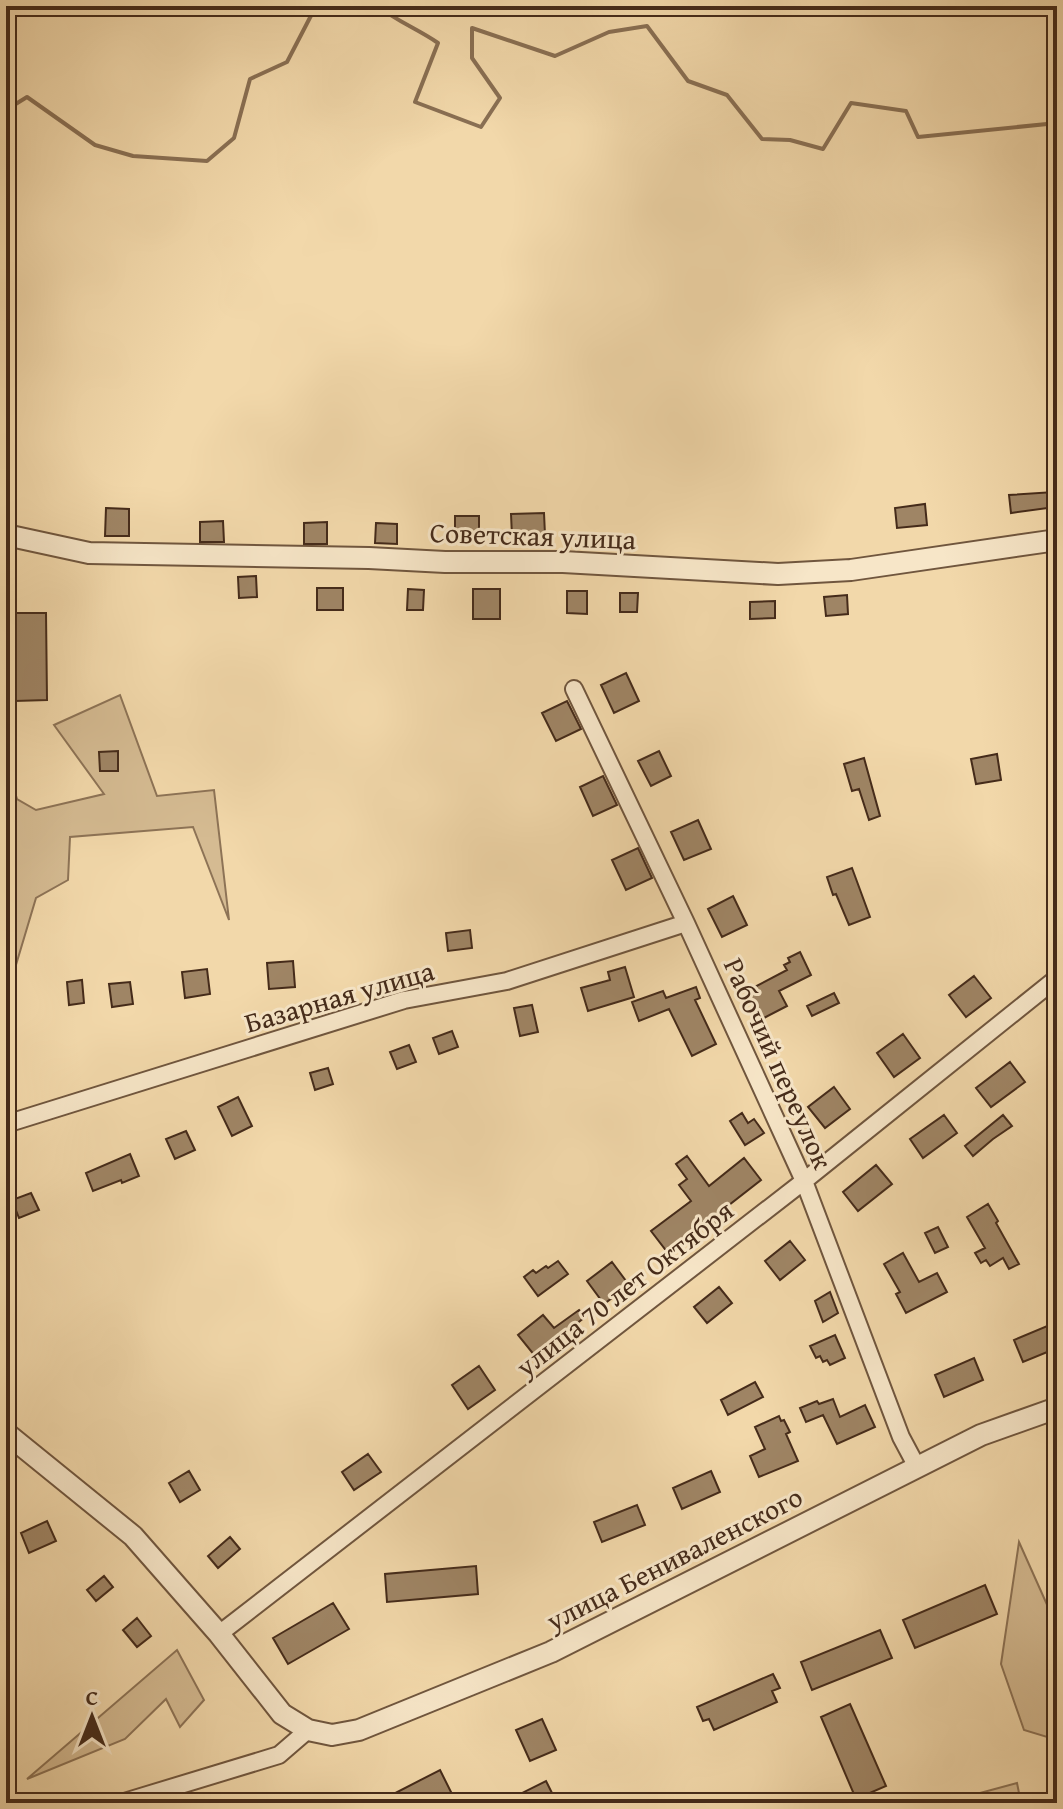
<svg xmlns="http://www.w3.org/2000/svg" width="1063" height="1809" font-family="'Gentium Book Plus',serif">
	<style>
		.green { fill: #d5bb92; stroke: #8d7356; stroke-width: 2 }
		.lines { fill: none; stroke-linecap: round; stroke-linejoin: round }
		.stream { stroke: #896f53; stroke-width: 4 }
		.building { fill: #9f8565; stroke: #452b1a; stroke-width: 2 }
		.minor-casing { stroke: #70563e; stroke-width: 20 }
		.tertiary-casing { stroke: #70563e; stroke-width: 24 }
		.minor { stroke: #f7e6c8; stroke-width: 16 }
		.tertiary { stroke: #f7e6c8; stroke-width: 20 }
		.labels { text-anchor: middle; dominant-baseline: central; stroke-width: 6; stroke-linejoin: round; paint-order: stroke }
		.street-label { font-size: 28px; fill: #452b1a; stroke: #f7e6c8 }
	</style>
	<rect width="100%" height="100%" fill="#f2d8aa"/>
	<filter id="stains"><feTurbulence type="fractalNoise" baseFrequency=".0025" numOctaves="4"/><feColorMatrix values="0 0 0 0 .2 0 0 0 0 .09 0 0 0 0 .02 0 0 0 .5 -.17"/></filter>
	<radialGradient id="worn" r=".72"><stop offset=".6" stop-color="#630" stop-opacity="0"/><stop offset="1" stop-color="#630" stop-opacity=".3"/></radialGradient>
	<path class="green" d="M120 695 157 796 214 790 229 920 193 827 70 837 68 880 36 898 10 985 6 971V762L17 799 36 810 104 794 54 725Z
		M1019 1542 1057 1627V1740L1024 1730 1001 1664Z
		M177 1650 204 1700 180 1727 166 1699 125 1739 27 1779Z
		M1017 1783 1021 1803H943Z"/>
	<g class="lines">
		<path class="stream" d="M378 6C396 21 418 29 438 43L415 102 481 127 500 98 472 58V28L555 56 609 32 647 26 688 81 727 95 762 139 790 140 823 149 851 103 906 111 918 137 1057 123
			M6 110 27 97 95 145 133 156 207 161 234 138 250 79 287 62 316 6"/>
	</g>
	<path class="building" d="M1054 492 1055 507 1011 513 1009 495Z
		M925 504 927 525 897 528 895 508Z
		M106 508 129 509V536H105Z
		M544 513 545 535 512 536 511 514Z
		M455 516H479V537L455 538Z
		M223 521 224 542H200V522Z
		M327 522V544H304V523Z
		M376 523 397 524V544L375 543Z
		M256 576 257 597 239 598 238 577Z
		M317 588H343V610H317Z
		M408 589 424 590 423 610H407Z
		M473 589H500V619H473Z
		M567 591H587V614L567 613Z
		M620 593H638L637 612H620Z
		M847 595 848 614 826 616 824 597Z
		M775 601V618L750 619V602Z
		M13 613H46L47 700 15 701Z
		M626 673 639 701 614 713 601 685Z
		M567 701 581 729 556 741 542 713Z
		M118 751V771H100L99 752Z
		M659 751 671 776 651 786 638 761Z
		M997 754 1001 780 976 784 971 759Z
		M864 758 880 816 869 820 859 789 852 791 844 764Z
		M603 776 617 805 593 816 580 787Z
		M698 820 711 849 684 860 671 832Z
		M638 848 652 878 626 890 612 860Z
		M852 868 870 917 849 925 836 894 833 895 827 877Z
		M733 896 747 925 722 937 708 909Z
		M470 930 472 948 448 951 446 933Z
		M800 952 811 975 779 991 787 1006 762 1019 747 991 787 970 784 965 790 962 788 958Z
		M293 961 295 987 269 989 267 963Z
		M625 967 634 997 588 1011 581 988 610 980 608 972Z
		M207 969 210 994 185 998 182 972Z
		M974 976 991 998 966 1017 949 995Z
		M82 980 84 1003 69 1005 67 982Z
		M130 982 133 1004 112 1007 109 984Z
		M696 987 700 998 695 1000 716 1044 692 1056 669 1009 639 1021 632 1002 663 991 666 998Z
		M834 993 839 1003 812 1016 807 1006Z
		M532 1005 538 1032 520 1036 514 1008Z
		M452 1031 458 1047 439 1054 433 1038Z
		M903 1034 920 1058 894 1077 877 1053Z
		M409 1045 416 1062 397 1069 390 1052Z
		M1010 1062 1025 1082 991 1107 976 1088Z
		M328 1068 333 1084 315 1090 310 1073Z
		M834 1087 850 1109 825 1128 808 1107Z
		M238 1097 252 1126 232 1136 218 1107Z
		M742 1113 748 1123 754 1119 764 1133 745 1145 730 1121Z
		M944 1115 957 1133 923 1158 910 1139Z
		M1003 1115 1012 1126 993 1139 973 1156 965 1146Z
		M186 1131 195 1150 175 1159 166 1139Z
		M130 1154 139 1176 122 1183 121 1180 93 1191 86 1173Z
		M687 1156 709 1186 744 1158 761 1180 724 1209 731 1217 714 1229 709 1222 668 1253 651 1231 691 1201 679 1185 687 1179 676 1164Z
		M876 1165 892 1184 858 1211 843 1192Z
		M31 1193 39 1210 19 1218 12 1200Z
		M988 1204 998 1221 996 1223 1019 1264 1009 1269 1003 1258 990 1266 986 1260 981 1263 975 1253 985 1248 967 1217Z
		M938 1227 948 1247 935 1253 925 1233Z
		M790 1241 805 1260 780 1280 765 1261Z
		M903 1253 919 1282 937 1273 947 1292 906 1313 896 1294 900 1292 884 1264Z
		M558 1261 568 1274 538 1296 524 1277 533 1270 536 1273 546 1266 548 1268Z
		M612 1262 629 1285 604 1304 587 1281Z
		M719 1287 732 1303 707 1323 694 1307Z
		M830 1292 838 1313 823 1322 815 1301Z
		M579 1310 585 1317 535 1356 518 1335 543 1315 554 1328Z
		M1052 1324 1057 1335V1348L1023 1362 1014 1340Z
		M835 1335 845 1358 830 1365 827 1360 823 1362 820 1356 816 1358 810 1346Z
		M974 1358 983 1380 944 1397 935 1375Z
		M479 1366 495 1390 468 1409 452 1385Z
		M755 1382 763 1397 728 1415 721 1400Z
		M833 1399 840 1417 865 1405 875 1427 837 1444 823 1415 806 1422 800 1408 817 1401 819 1404Z
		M779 1416 781 1421 784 1420 790 1432 786 1434 798 1461 759 1477 750 1456 765 1449 755 1427Z
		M368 1454 381 1472 354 1490 342 1472Z
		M189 1471 200 1490 180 1502 169 1483Z
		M711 1471 720 1492 682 1509 673 1488Z
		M637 1505 645 1525 602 1542 594 1522Z
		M47 1521 56 1541 29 1553 21 1533Z
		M230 1537 240 1549 218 1568 208 1556Z
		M476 1566 478 1594 387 1602 385 1574Z
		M104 1576 113 1587 96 1601 87 1590Z
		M985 1585 997 1614 915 1648 903 1620Z
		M333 1603 349 1629 288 1664 273 1638Z
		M137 1618 151 1636 137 1647 123 1630Z
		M880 1630 892 1658 812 1690 801 1662Z
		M773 1674 780 1688 772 1691 777 1702 714 1730 709 1719 703 1721 697 1707Z
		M850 1704 886 1786 856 1799 821 1717Z
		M542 1719 556 1750 530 1761 516 1730Z
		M440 1770 454 1798 444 1803H376Z
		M546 1781 557 1803H502Z"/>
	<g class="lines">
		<g class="minor-casing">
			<path id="minor" d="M574 689 686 923 804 1181 901 1437 917 1467
				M6 1124 404 1000 507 981 686 923
				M219 1634 804 1181 1057 978
				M121 1803 279 1755 308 1730"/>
		</g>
		<g class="tertiary-casing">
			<path id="tertiary" d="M6 535 89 553 369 558 445 562H563L778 574 851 570 1057 540
				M6 1433 133 1536 219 1634 282 1714 308 1730 332 1735 359 1730 551 1652 981 1435 1057 1408"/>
		</g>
		<use href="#minor" class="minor"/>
		<use href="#tertiary" class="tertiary"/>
	</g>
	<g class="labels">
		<g class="street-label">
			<text transform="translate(533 535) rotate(2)">Советская улица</text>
			<text transform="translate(339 996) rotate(-16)">Базарная улица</text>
			<text transform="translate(779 1063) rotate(66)">Рабочий переулок</text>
			<text transform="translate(624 1288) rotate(-38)">улица 70 лет Октября</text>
			<text transform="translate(674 1558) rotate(-27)">улица Бениваленского</text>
		</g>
	</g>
	<rect width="1063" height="1809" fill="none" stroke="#f2d8aa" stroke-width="32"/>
	<rect x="8" y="8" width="1047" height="1793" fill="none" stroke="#452b1a" stroke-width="4"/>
	<rect x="16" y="16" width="1031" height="1777" fill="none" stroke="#452b1a" stroke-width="2"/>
	<g transform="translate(92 1717)" stroke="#f7e6c8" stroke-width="6" paint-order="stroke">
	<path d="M0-6L14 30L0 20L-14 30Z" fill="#452b1a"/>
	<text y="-12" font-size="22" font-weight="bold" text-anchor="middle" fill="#452b1a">С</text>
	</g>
	<rect width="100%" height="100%" filter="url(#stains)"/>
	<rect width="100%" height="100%" fill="url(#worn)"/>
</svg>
